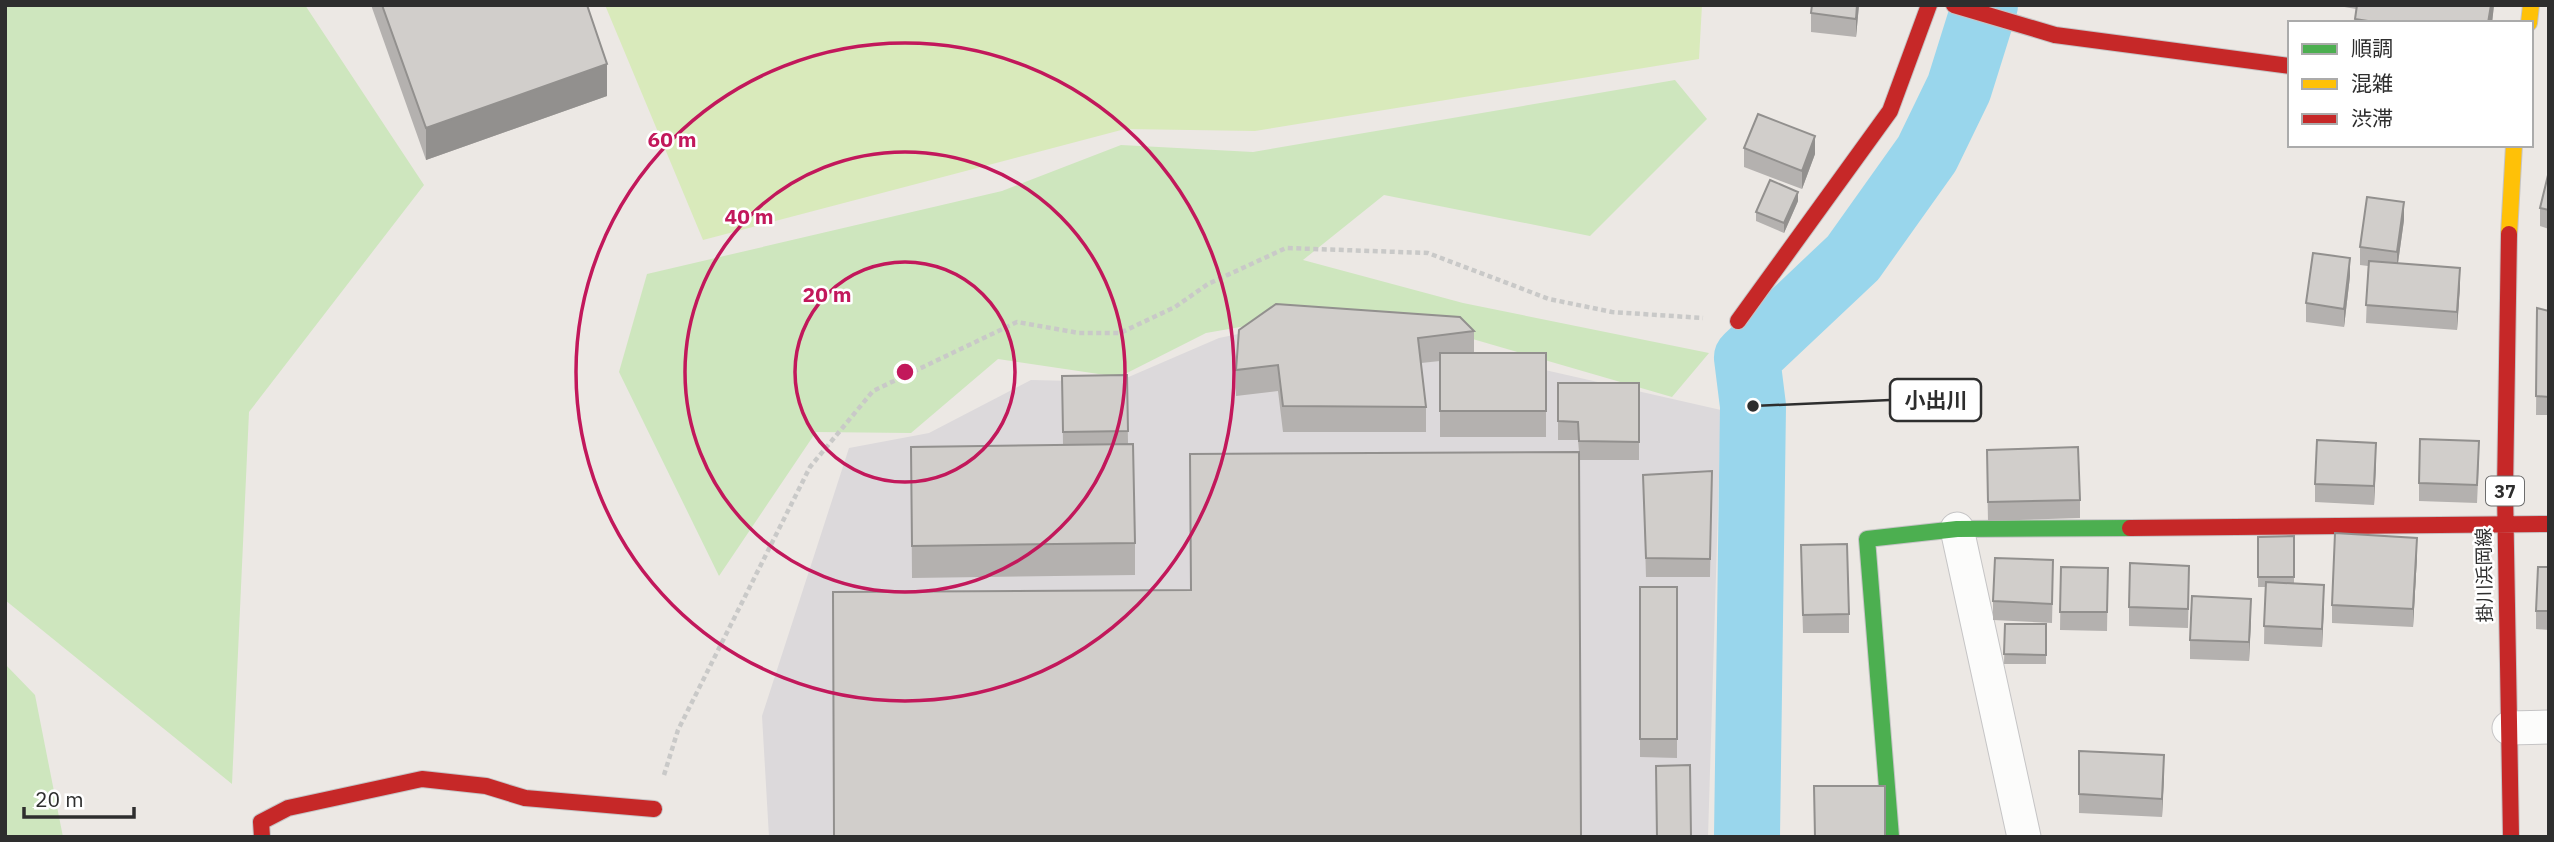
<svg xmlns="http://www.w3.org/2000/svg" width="2554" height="842" font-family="'IBM Plex Sans','Noto Sans JP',sans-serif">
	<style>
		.industrial { fill: #dcd9db }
		.green { fill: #cee6be }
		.pitch { fill: #d9eabb }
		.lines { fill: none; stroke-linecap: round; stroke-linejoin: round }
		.river { stroke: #99d6ec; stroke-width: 66 }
		.street-casing { stroke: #c5c4c5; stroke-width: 35 }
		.fast-casing { stroke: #c5c4c5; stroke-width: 18 }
		.slow-casing { stroke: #c5c4c5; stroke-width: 18 }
		.jam-casing { stroke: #c5c4c5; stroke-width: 18 }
		.path { stroke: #c9c9c8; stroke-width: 4.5; stroke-dasharray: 5 3.5; stroke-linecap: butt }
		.street { stroke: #fcfcfb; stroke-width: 33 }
		.fast { stroke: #4caf50; stroke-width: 16 }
		.slow { stroke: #ffc107; stroke-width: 16 }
		.jam { stroke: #c62828; stroke-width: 16 }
		.wall { fill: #b4b1af }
		.shaded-wall { fill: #92908e }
		.building { fill: #d1cecb; stroke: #92908e; stroke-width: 2 }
		.ring { fill: none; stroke: #c2185b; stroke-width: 3.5 }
		.labels { text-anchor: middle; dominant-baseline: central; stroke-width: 5; stroke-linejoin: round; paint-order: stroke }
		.shield { fill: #fff; stroke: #6d6d6d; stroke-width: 2 }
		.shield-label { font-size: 18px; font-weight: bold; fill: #2e2e2e }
		.street-label { font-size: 19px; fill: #2e2e2e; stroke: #fff }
		.centre { fill: #c2185b; stroke: #fff; stroke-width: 3.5 }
		.ring-label { font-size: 21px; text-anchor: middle; font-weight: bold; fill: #c2185b; stroke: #fff; stroke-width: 5; stroke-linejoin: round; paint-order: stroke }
		.leader { fill: none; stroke: #2e2e2e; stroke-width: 2.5 }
		.callout-dot { fill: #2e2e2e; stroke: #fff; stroke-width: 2.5 }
		.callout { fill: #fff; stroke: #2e2e2e; stroke-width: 2.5 }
		.callout-label { font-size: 21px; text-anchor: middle; font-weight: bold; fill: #2e2e2e }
	</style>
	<rect width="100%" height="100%" fill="#ece8e4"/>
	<path class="industrial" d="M1315 318 1721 410 1708 837H769L762 716 849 448 929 433 1031 380 1117 382 1219 338Z"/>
	<path class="green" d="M5 5H305L424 185 249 412 232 784 5 600Z
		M1675 80 1707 119 1590 236 1384 195 1303 260 1463 303 1709 353 1672 397 1445 331 1320 313 1206 333 1119 377 998 359 911 433 816 432 719 576 619 372 647 274 1002 191 1121 145 1253 152Z
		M5 664 35 695 63 837H5Z"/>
	<path class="pitch" d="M605 5H1702L1699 59 1255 131 1125 129 703 240Z"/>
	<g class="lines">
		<path class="river" d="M1747 837 1753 406 1747 358 1853 258 1927 154 1959 88 1985 5"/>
		<g class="street-casing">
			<path id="street" d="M1957 529 2024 837
				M2509 728 2549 727"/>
		</g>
		<g class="fast-casing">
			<path id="fast" d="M1891 837 1867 539 1957 529 2130 528"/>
		</g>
		<g class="slow-casing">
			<path id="slow" d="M2529 23 2531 5
				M2509 234 2514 145"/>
		</g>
		<g class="jam-casing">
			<path id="jam" d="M1954 5 2055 35 2290 66
				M2509 234 2505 491 2511 837
				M1738 321 1890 111 1929 5
				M2130 528 2549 524
				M262 837 261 822 288 808 422 779 486 786 525 798 654 809"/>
		</g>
		<path class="path" d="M664 775 678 730 810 467 873 391 1017 322 1079 333H1120L1175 307 1208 284 1286 248 1428 253 1549 299 1612 312 1703 318"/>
		<use href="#street" class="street"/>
		<use href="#fast" class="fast"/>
		<use href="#slow" class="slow"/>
		<use href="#jam" class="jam"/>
	</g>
	<path class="wall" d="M371 5H587L607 96 426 160Z
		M1859 5 1856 37 1811 32V13Z
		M2333 5H2494L2492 23H2355L2356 9Z
		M1744 148 1815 154 1802 189 1744 167Z
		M2549 171V229L2540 226V208Z
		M1798 201 1784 233 1756 221V212Z
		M2404 220 2398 263 2460 286 2457 330 2366 323 2368 266 2360 265V247Z
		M2350 276 2344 327 2306 322V303Z
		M2537 308 2549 311V415H2536Z
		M1239 330 1474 331V353H1546V437H1440V361L1421 363 1426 407V432H1283L1278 391 1236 396V370Z
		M1127 375 1128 444 1135 543V575L912 578 911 447 1063 445 1062 376Z
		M1558 383H1639V460H1579L1191 590 1579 452 1578 440H1558Z
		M2479 460 2477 503 2419 501V483Z
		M2376 461 2374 505 2315 502V484Z
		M1987 468 2080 500V518L1988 521Z
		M1712 471 1710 577H1646L1643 475Z
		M2294 536V583L2324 603 2322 647 2264 644 2265 587H2258V537Z
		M2417 556 2413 627 2332 623V605Z
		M1801 564 1849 614V633H1803Z
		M2061 567 2108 568 2107 631 2060 630Z
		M2549 567V630L2536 629V611Z
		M2053 579 2052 623 1993 620V601Z
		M2189 584 2188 628 2129 626V607Z
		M1640 587H1677V758L1640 757Z
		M2251 617 2249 661 2190 659V640Z
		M2005 624H2046V664H2004Z
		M2079 751 2164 773 2162 817 2079 813Z"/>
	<path class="shaded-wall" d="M1857 5H1859L1856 37V19Z
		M2491 5H2494L2492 23H2488Z
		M607 64V96L426 160V128Z
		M1815 136V154L1802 189V171Z
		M1798 192V201L1784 233V223Z
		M2404 202V220L2397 270V252Z
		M2350 258V276L2344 327V309Z
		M2460 268V286L2457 330V312Z
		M2376 443V461L2374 505V486Z
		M2417 538V556L2413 627V609Z
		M2324 585V603L2322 647V629Z
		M2251 599V617L2249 661V642Z
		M2164 755V773L2162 817V799Z"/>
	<path class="building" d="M382 5H587L607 64 426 128Z
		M1812 5H1857L1856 19 1811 13Z
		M2357 5H2491L2488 23H2381L2355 19Z
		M1758 114 1815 136 1802 171 1744 148Z
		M2549 171V210L2540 208Z
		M1770 180 1798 192 1784 223 1756 212Z
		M2367 197 2404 202 2397 252 2360 247Z
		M2313 253 2350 258 2344 309 2306 303Z
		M2369 261 2460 268 2457 312 2366 305Z
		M1276 304 1460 317 1474 331 1418 338 1426 407 1283 406 1278 365 1236 370 1239 330Z
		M2537 308 2549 311V397L2536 396Z
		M1440 353H1546V411H1440Z
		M1127 375 1128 431 1063 432 1062 376Z
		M1558 383H1639V442L1579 441 1578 422 1558 421Z
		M2420 439 2479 441 2477 485 2419 483Z
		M2317 440 2376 443 2374 486 2315 484Z
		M1133 444 1135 543 912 546 911 447Z
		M2078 447 2080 500 1988 502 1987 450Z
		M1579 452 1581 837H834L833 592 1191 590 1190 454Z
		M1712 471 1710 559 1646 558 1643 475Z
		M2335 533 2417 538 2413 609 2332 605Z
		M2294 536V577H2258V537Z
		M1847 544 1849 614 1803 615 1801 545Z
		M1995 558 2053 560 2052 604 1993 601Z
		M2130 563 2189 566 2188 609 2129 607Z
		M2061 567 2108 568 2107 612H2060Z
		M2538 567H2549V611H2536Z
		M2266 582 2324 585 2322 629 2264 626Z
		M1640 587H1677V739H1640Z
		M2192 596 2251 599 2249 642 2190 640Z
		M2005 624H2046V655L2004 654Z
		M2079 751 2164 755 2162 799 2079 794Z
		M1690 765 1691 837H1657L1656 766Z
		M1814 786H1885V837H1815Z"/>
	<g class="ring">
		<circle cx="905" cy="372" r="110"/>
		<circle cx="905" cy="372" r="220"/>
		<circle cx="905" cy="372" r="329"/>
	</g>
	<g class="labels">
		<rect class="shield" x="2486" y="476.5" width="38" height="29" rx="5"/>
		<g class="shield-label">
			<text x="2505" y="491">37</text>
		</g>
		<g class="street-label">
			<text transform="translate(2484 575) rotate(-91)">掛川浜岡線</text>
		</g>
	</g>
	<circle cx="905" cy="372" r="10" class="centre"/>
	<g class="ring-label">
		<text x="672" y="147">60 m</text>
		<text x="749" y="224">40 m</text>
		<text x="827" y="302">20 m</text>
	</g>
	<path class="leader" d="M1753 406L1890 400"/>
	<circle class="callout-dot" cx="1753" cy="406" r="7"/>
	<rect class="callout" x="1890" y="379" width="91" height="42" rx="7"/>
	<g class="callout-label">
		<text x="1936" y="408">小出川</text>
	</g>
	<rect width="2554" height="842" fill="none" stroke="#2e2e2e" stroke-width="14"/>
	<rect x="2288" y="21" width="245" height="126" fill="#ffffff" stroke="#ababab" stroke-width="2"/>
	<rect x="2302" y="44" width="35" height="10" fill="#4caf50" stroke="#ababab" stroke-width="2"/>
	<text x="2351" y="56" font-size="21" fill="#2e2e2e">順調</text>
	<rect x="2302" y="79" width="35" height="10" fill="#ffc107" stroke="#ababab" stroke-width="2"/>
	<text x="2351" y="91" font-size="21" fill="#2e2e2e">混雑</text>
	<rect x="2302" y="114" width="35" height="10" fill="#c62828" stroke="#ababab" stroke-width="2"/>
	<text x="2351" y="126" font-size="21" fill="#2e2e2e">渋滞</text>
	<path d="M24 807v10h110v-10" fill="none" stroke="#2e2e2e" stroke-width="3.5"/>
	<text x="35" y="807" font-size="21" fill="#2e2e2e" stroke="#ffffff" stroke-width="5" paint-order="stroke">20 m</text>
</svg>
